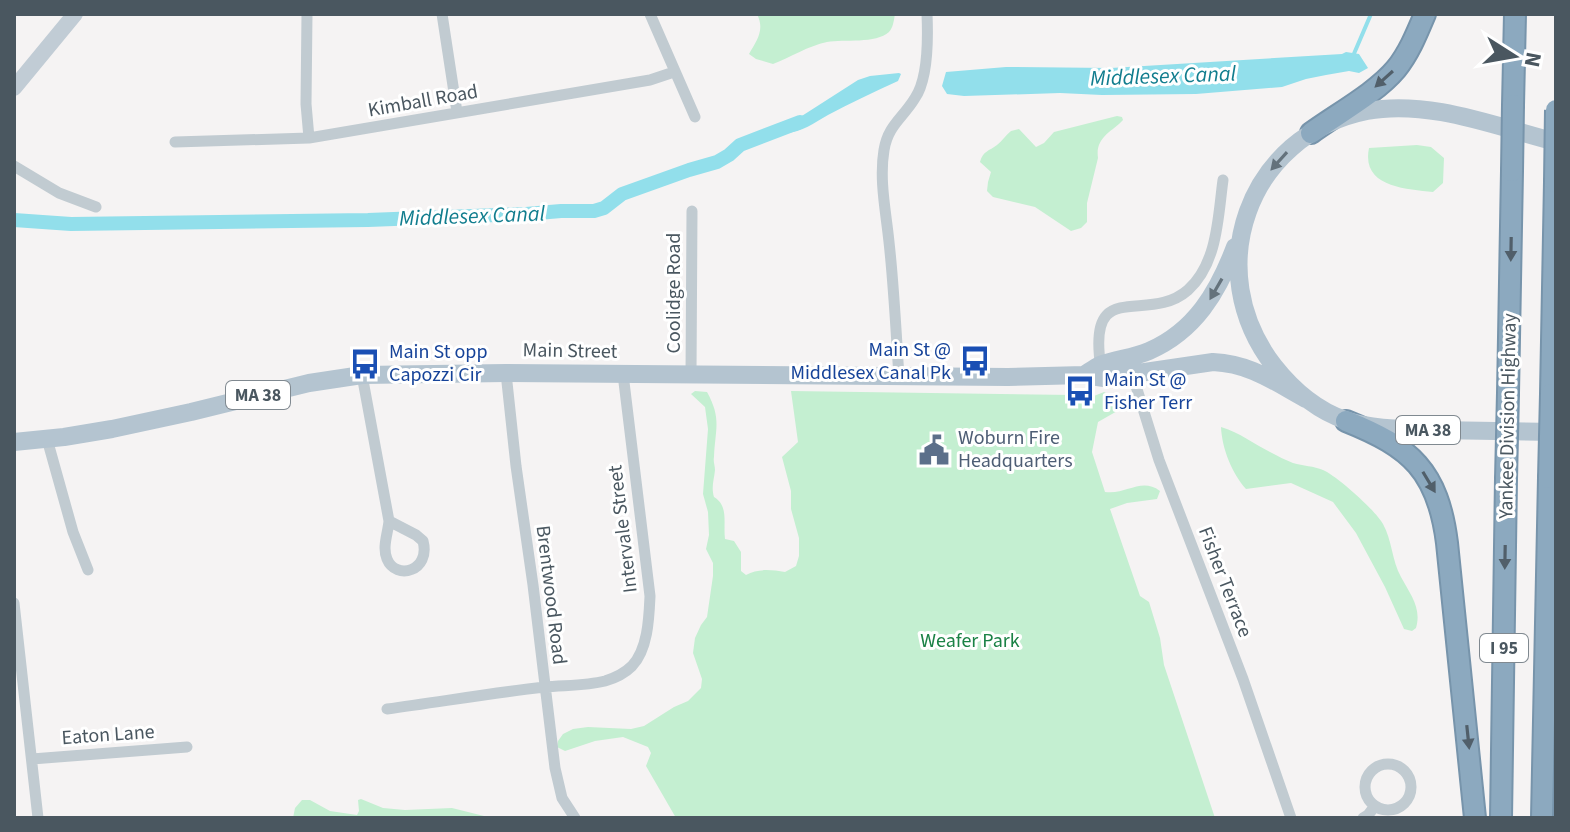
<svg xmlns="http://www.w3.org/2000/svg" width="1570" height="832" font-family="'Source Sans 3',sans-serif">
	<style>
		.green { fill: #c4efd1 }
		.water { fill: #92dfeb }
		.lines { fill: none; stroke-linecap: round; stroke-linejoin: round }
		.stream { stroke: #92dfeb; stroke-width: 4 }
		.canal { stroke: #92dfeb; stroke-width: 14 }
		.highway-casing { stroke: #7794ab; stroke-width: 24 }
		.street { stroke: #c1cbd1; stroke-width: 11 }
		.secondary { stroke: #c1ccd5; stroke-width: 16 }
		.primary { stroke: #b4c4d0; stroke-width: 18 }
		.highway { stroke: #8ca9bf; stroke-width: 20 }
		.highway-bridge-casing { stroke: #7794ab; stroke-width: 24; stroke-linecap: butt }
		.highway-bridge { stroke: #8ca9bf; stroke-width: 20 }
		.oneway { fill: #515f6a }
		.oneway2 { fill: #64727c }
		.labels { text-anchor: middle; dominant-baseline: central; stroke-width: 6; stroke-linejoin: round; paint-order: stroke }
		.shield { fill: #fff; stroke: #808990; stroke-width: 2 }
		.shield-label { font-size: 18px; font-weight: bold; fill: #4a5760 }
		.street-label { font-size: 20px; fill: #4a5760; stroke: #fff }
		.transit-label { font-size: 20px; fill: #164399; stroke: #fff; text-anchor: start }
		.service-label { font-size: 20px; fill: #4e5e75; stroke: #fff; text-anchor: start }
		.park-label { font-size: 20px; fill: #1b8246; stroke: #fff }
		.water-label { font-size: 22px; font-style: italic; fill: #117d8e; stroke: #fff }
	</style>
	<rect width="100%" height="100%" fill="#f5f3f3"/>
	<path class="green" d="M757 14H895C894 20 893 28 889 32 876 44 844 39 827 42 808 46 791 57 773 64L756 59 749 54C757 40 765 30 757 14Z
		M1117 116 1122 117 1123 120C1112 132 1095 137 1098 158L1087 203V222L1081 228 1071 231 1035 207 993 197 987 191 988 182 991 172 980 162C983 151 989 151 997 145 1002 141 1006 135 1011 131L1019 129 1036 147 1044 143 1054 132Z
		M1417 145 1431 147 1444 158 1443 183 1433 192C1405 189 1361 187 1369 148Z
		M695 391 707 392C722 419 715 429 714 457 713 461 715 466 715 470 714 480 711 487 714 497 729 506 723 523 725 539L734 541 741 552V571L746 575C758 568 772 570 785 572L796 566 799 556V538L791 509V491L782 457 798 442 791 391 1073 395 1074 399 1084 400 1104 392 1123 402 1119 410 1098 422 1092 452 1105 492C1127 495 1141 477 1160 491L1157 499 1127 503 1110 509 1140 596 1149 602 1160 638 1164 665 1215 818H676L646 766 651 753 648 747 623 737 595 741 565 751 557 747 558 741 563 734 573 729 588 727 631 729 644 726 674 707 688 701 701 688 702 679 693 653 695 638 701 625 707 617 713 576V563L706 549 709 535 708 512 703 494 708 429 705 407 691 394Z
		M1221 427C1239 432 1254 444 1270 452 1278 456 1285 460 1293 463 1303 466 1314 466 1323 470 1337 476 1376 511 1383 524 1392 540 1392 561 1401 577 1410 594 1422 608 1416 628L1412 631 1404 629 1385 587 1356 533 1333 502 1291 483 1246 489C1232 473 1222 449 1221 427Z
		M361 799 383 808 405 810 452 808 492 818H293L295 808 302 800H310L330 811 357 815 359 811 358 800Z"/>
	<path class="water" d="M1346 52 1359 54 1368 68 1359 73 1349 71 1326 75 1306 79 1282 87 1196 94 1102 95 1060 93 964 96 947 94 942 86 946 72 1006 67 1111 68 1342 54Z
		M899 73 901 74 898 81C874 92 850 103 828 115 814 123 802 132 786 133L785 129 794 121 858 80 870 76Z"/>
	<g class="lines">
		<path class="stream" d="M1353 56 1371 14"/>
		<path class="canal" d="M14 220 71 224 368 220 526 214 561 211H594L604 208 622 194 689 170 717 162 729 155 740 145 800 122"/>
		<g class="highway-casing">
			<path id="highway" d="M1513 105 1515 14
				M1311 133C1337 114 1376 93 1396 69 1409 53 1417 33 1425 14
				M1508 393 1512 171
				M1551 394 1555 182
				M1346 421C1411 447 1438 471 1447 543L1475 818
				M1501 818 1506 479
				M1542 818 1549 478"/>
		</g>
		<path class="street" d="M307 14 306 104 309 138
			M442 14 457 112
			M650 14 695 117
			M175 142 309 138 650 80 674 72
			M14 166 59 193 96 207
			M1101 368C1086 274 1147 326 1188 290 1218 263 1218 216 1223 180
			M1131 370 1159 460 1243 679 1291 818
			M506 373 516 466 533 585 555 768 562 798 575 818
			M362 375 389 521C388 533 382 547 387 559 396 581 431 571 423 541L416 535 389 521
			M691 375 692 211
			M899 377C896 332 894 287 889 242 886 212 879 180 884 150 888 125 903 118 915 98 928 79 928 37 927 14
			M47 439 73 532 88 570
			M14 603 38 818
			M387 709C439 702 492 693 544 687 564 685 586 686 605 681 615 678 625 673 632 666 648 649 649 618 650 596L623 374
			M32 759 187 747
			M1365 787a23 23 0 1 1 46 0a23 23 0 1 1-46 0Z
			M1363 818 1368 815 1375 806"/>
		<path class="secondary" d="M14 88 75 14"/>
		<path class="primary" d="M1556 142C1497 127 1428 99 1367 111 1247 135 1200 271 1274 366 1293 390 1316 410 1345 420 1374 430 1405 429 1435 430 1475 431 1516 431 1556 432
			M1084 375C1089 372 1094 368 1100 365 1116 359 1133 358 1149 351 1195 331 1218 292 1235 247
			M14 442 64 437 112 429 191 412 309 383 362 375 506 373 1008 377 1084 375 1104 378 1213 362C1251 364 1273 381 1306 399"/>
		<use href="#highway" class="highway"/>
		<g class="highway-bridge-casing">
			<path id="highway-bridge" d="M1512 171 1513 105
				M1555 182 1556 110
				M1549 478 1551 394
				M1506 479 1508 393"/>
		</g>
		<use href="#highway-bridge" class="highway-bridge"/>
	</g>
	<defs><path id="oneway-solid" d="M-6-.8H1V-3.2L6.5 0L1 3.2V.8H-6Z" transform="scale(2)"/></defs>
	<g class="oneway">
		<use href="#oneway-solid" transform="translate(1384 79) rotate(138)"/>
		<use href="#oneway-solid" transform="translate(1511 249) rotate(91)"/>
		<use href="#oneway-solid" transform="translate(1429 482) rotate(59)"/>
		<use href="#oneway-solid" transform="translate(1505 557) rotate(91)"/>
		<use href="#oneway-solid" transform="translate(1468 737) rotate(84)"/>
	</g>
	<g class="oneway2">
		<use href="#oneway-solid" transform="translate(1279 161) rotate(132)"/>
		<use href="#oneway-solid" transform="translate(1216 289) rotate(120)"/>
	</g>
	<defs>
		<g id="bus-bare" transform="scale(2.4)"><path d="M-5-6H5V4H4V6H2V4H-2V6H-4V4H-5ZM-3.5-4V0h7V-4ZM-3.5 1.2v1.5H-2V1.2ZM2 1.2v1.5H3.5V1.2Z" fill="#1a4fb4" stroke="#fff" stroke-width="2.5" paint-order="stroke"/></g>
		<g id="civic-bare" transform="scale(2.4)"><path d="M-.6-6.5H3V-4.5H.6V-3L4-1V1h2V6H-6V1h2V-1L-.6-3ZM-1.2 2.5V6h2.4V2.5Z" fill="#5c6f8a" stroke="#fff" stroke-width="2.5" paint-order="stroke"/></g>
	</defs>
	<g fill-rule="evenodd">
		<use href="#bus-bare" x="975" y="361"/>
		<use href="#bus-bare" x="365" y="364"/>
		<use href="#bus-bare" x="1080" y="391"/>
		<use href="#civic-bare" x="934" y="450"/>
	</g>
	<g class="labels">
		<g class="shield">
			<rect x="226" y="381" width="64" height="28" rx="6"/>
			<rect x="1396" y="416" width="64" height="28" rx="6"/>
			<rect x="1480" y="634" width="48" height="28" rx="6"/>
		</g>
		<g class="shield-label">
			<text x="258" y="395">MA 38</text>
			<text x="1428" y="430">MA 38</text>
			<text x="1504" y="648">I 95</text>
		</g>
		<g class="street-label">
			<text transform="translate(423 101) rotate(-10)">Kimball Road</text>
			<text transform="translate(674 293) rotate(-90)">Coolidge Road</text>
			<text transform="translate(570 351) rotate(1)">Main Street</text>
			<text transform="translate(1508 416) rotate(-89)">Yankee Division Highway</text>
			<text transform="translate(623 529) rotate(-97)">Intervale Street</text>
			<text transform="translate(1225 582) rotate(69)">Fisher Terrace</text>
			<text transform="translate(551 595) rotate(83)">Brentwood Road</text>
			<text transform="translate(108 735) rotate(-4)">Eaton Lane</text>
		</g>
		<g class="transit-label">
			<text x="951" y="350" text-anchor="end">Main St @<tspan x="951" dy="23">Middlesex Canal Pk</tspan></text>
			<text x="389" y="352">Main St opp<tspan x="389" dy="23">Capozzi Cir</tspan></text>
			<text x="1104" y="380">Main St @<tspan x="1104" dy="23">Fisher Terr</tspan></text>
		</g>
		<g class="service-label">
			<text x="958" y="438">Woburn Fire<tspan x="958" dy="23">Headquarters</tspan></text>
		</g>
		<g class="park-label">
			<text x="970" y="641">Weafer Park</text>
		</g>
		<g class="water-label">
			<text transform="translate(1163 76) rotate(-2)">Middlesex Canal</text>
			<text transform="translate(472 216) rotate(-2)">Middlesex Canal</text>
		</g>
	</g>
	<rect width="1570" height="832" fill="none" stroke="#4a5760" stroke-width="32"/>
	<g transform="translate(1514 56) rotate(101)" stroke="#ffffff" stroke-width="6" paint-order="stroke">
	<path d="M0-6L14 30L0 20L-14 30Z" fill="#4a5760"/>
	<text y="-12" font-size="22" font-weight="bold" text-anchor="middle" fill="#4a5760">N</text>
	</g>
</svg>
